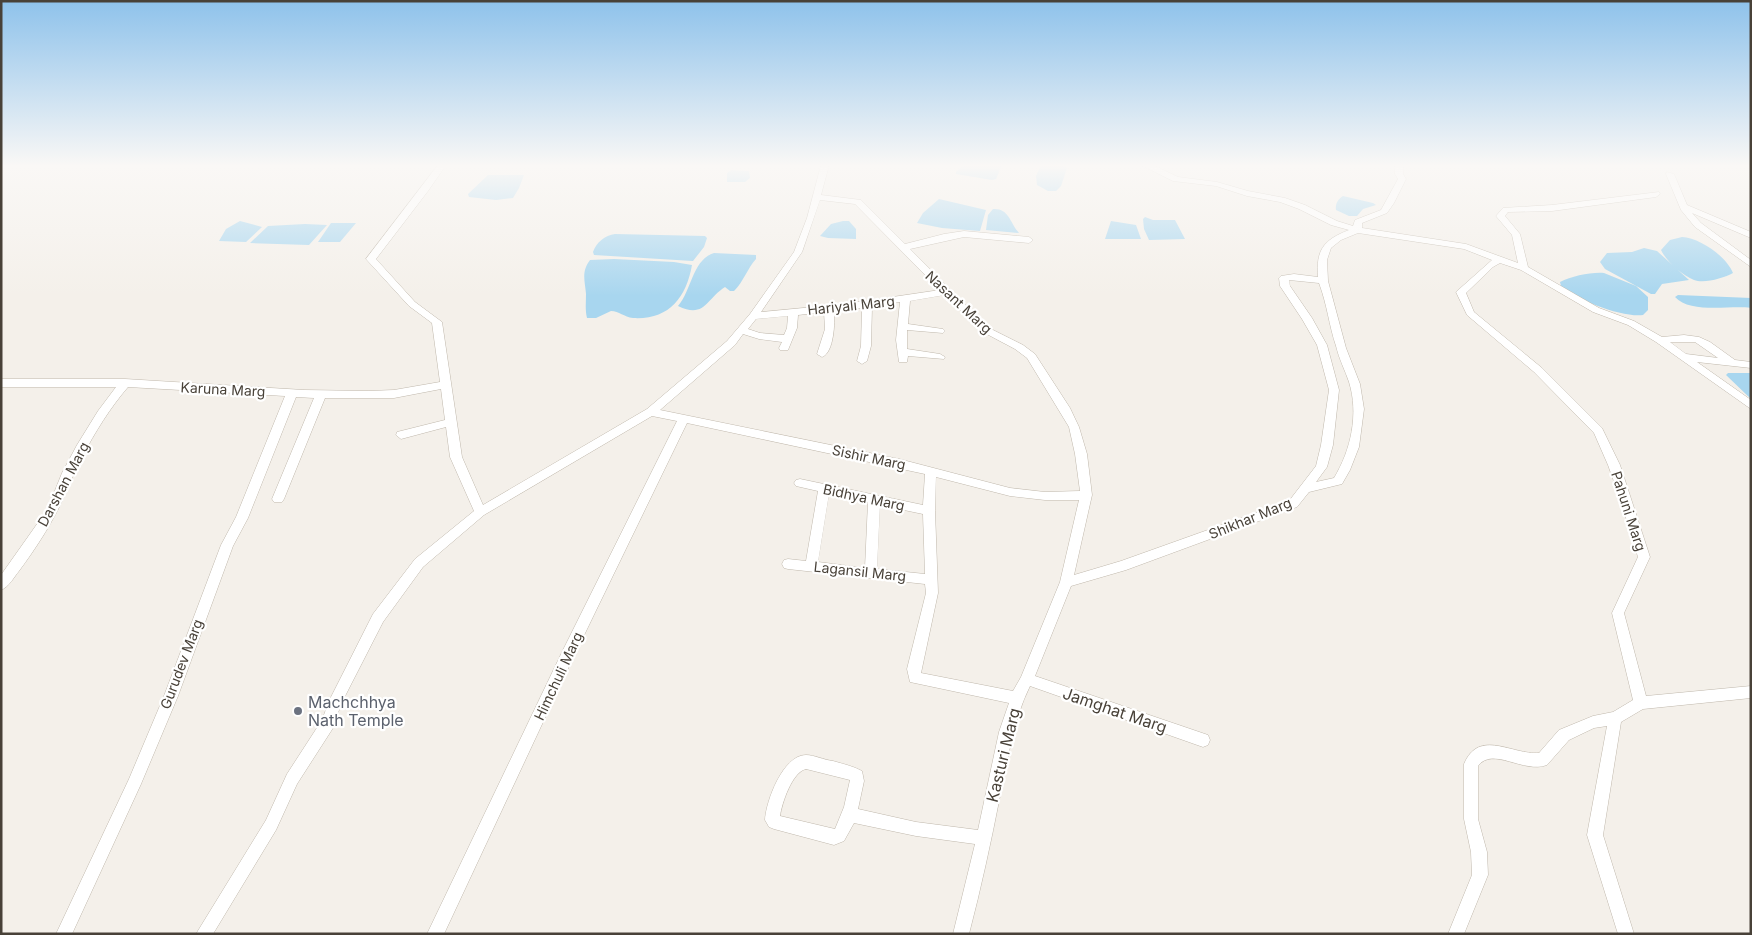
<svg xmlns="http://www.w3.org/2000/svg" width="1752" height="935" font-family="Inter,sans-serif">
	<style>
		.water { fill: #a8d6ef }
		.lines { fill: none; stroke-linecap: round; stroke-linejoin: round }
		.minor-casing { stroke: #c0b8ac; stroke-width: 1 }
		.minor { fill: #fff; fill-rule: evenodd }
		.worship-dot { fill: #6b7280; stroke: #fff; stroke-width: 2 }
		.labels { text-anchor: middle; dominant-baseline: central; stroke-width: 4.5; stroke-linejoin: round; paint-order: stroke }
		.street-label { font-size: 14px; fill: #484138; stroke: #fff }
		.near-worship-label { font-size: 16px; fill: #5b616d; stroke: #fff; text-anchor: start }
		.near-street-label { font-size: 16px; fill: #484138; stroke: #fff }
	</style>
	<rect width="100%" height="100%" fill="#f4f0ea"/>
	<path class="water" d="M964 165H999L1001 167 996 179 992 180 956 174V172Z
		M1041 165H1062L1067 168 1061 186 1056 191H1048L1037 185 1036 176Z
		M731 170 749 171 750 178 745 182H727V173Z
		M488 175H524L519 188 513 198 496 200 469 197 468 194Z
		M1343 196 1373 203 1376 205 1363 209 1357 216H1349L1336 210C1335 204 1338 199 1343 196Z
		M939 199 986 210 980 231 942 228 917 223 923 213Z
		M993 209C1009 208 1010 223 1019 233L986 230 988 215Z
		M1145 217 1153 220H1175L1185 239 1149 240 1144 229 1143 219Z
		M240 221 262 227 246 242 219 241 226 229Z
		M843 221H849L856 229V239L828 238 820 236 831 224Z
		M1111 221 1136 225 1141 239H1105Z
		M331 223H356L340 242H318Z
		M305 224 327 225 309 245 250 243 268 226Z
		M615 234 705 236 707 238 704 247 693 261 594 255 593 252C596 243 605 235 615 234Z
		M1682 237C1700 238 1726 256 1733 273 1724 278 1704 284 1694 280 1682 275 1666 261 1661 250L1670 240Z
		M1644 248 1657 251 1689 280 1662 284 1655 294H1651L1605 269 1600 262 1607 253 1632 252Z
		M714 253 756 255V259C747 269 744 281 734 291H730L725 287C706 299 705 319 678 306 692 290 692 260 714 253Z
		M614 259 674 262 692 265C686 299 668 320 633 318 624 317 619 311 611 311L596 318H587C585 310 586 302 586 294 585 281 581 272 590 260Z
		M1604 273 1636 286 1648 297V310L1643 315C1624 318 1575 300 1561 286L1560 282C1572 276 1591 272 1604 273Z
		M1678 295 1751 298V308C1730 305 1690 314 1675 297Z
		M1728 373H1751V399L1726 375Z"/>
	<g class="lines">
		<g class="minor-casing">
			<path id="minor" d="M438 165H446L428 191 376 259 415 302 442 322 462 457 483 505 647 409 727 341 750 314 794 252 807 218 821 165H829L821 195 861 200 905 244 944 234 964 231 1029 237 1033 240 1029 243 964 237 910 249 987 327 1023 345 1035 354 1070 408 1079 427 1087 454 1092 495 1074 575 1121 561 1289 501 1316 466 1321 445 1329 390 1317 345 1302 319 1280 286 1279 278 1281 276 1294 274 1318 277C1316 250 1323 240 1349 230L1331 225 1299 209 1280 202 1247 196 1216 186 1173 181 1141 165H1153L1178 177 1217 182 1248 191 1285 198 1305 205 1337 221 1353 226 1355 220 1381 210 1398 179 1395 174V165H1403V174L1406 179 1394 203 1387 213 1362 223V228L1466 244 1518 263 1512 235 1496 216 1503 208 1552 205 1659 192 1660 194 1656 197 1552 211 1508 212 1505 216 1520 234 1528 267 1599 308 1634 321 1662 337 1684 335 1699 337 1710 342 1735 360 1751 362V368L1697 362 1751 400V409L1656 342 1628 325 1593 312 1521 270 1500 263 1493 267 1466 293 1474 312 1542 368 1602 428 1620 465 1650 557 1624 613 1646 696 1751 686V698L1643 709 1621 722 1603 835 1634 934H1618L1587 835 1607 726 1594 728 1569 740 1547 765C1523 774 1493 746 1478 766V819L1487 852 1488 875 1464 934H1448L1472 875 1471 852 1464 819V764C1479 728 1512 755 1539 753L1559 730 1593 716 1613 712 1633 700 1612 613 1638 557 1620 498 1608 465 1594 433 1534 372 1467 315 1456 292 1492 260 1464 249 1358 233 1341 240 1331 248 1327 260 1328 281 1346 348 1360 384 1364 409 1359 447 1350 470 1342 484 1309 492 1297 507 1126 570 1071 586 1035 676 1208 735 1210 740 1208 745 1203 747 1030 686C1013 720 1008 759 1000 796 991 842 981 888 969 934H953L975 844 916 836 854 823 844 841 834 845 774 829 769 827 765 820C766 801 783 755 806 755 814 755 824 760 833 761 843 764 853 766 862 771L864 781 858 809 916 822 978 830 999 732 1009 703 910 682 907 669 926 593 925 584 788 569 784 568 782 564 784 560 788 559 806 561 818 491 796 486 794 483 796 480 800 479 923 505 925 474 687 423 573 658 444 934H427L563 650 677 421 652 416 484 515 423 567 383 622 341 704 333 728 297 784 276 830 213 934H196L266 820 287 774 322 720 330 699 373 614 415 559 474 511 450 457 446 427 401 439 396 435 397 432 445 420 441 389 394 398H325L284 499 282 502H274L272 499 314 398 296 397 248 518 233 546 178 696 141 784 72 934H56L129 779 164 696 221 545 236 517 285 396 128 387C110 408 95 432 82 457 74 471 70 485 63 499 51 525 36 548 19 571 14 577 9 587 1 590V575L42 517 52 498 62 473 77 445 98 411 116 387H1V379H125L304 390 369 391 394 390 440 382 432 323 409 306 366 259ZM820 200 855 204 940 290 845 304 761 312 802 252ZM1289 280 1319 283C1327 304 1329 325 1336 346 1339 359 1345 370 1349 382 1359 414 1351 450 1334 478L1316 482 1327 467 1333 445 1339 390 1327 345 1312 318 1290 286ZM945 295 981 331 1015 349 1027 358 1069 427 1075 454 1080 491 1045 492 1010 488 899 459 660 410 735 345 743 334 759 339 782 342 779 348 780 350H788L797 328 798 315 824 312 825 329 817 354 822 357C834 353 835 322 834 311L862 308 861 346 857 361 862 364 867 361 871 346 872 306 900 302 896 340 899 362H907L908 356 944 359 945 357 940 354 907 349V330L943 333 945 331 943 329 908 324 910 301ZM788 316 787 328 784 335 760 333 748 329 756 319ZM1670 342H1695L1718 358 1686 354ZM936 477 1010 496 1045 500H1079L1060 582 1021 677 1013 691 921 673 938 593 935 511ZM829 494 868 502 865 568 818 562ZM880 505 923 514 925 574 877 569ZM806 769 850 780 844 807 835 829 780 816C782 803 792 772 806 769Z
				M1667 172 1674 174 1687 205 1751 232V238L1692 213 1701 223 1751 260V267L1695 227 1681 210 1666 174Z"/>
		</g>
		<use href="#minor" class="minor"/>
	</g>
	<linearGradient id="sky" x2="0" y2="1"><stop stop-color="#8ec2eb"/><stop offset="0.56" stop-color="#faf8f6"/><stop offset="1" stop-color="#faf8f6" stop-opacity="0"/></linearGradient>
	<rect width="1752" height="296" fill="url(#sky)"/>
	<circle class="worship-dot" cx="298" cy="711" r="5"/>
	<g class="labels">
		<g class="street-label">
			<text transform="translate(959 302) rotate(43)">Nasant Marg</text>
			<text transform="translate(851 305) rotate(-6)">Hariyali Marg</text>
			<text transform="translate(223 389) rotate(3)">Karuna Marg</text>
			<text transform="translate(869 457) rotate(12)">Sishir Marg</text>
			<text transform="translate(63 484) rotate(-62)">Darshan Marg</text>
			<text transform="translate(864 497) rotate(12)">Bidhya Marg</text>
			<text transform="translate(1629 511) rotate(72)">Pahuni Marg</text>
			<text transform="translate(1250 518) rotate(-22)">Shikhar Marg</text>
			<text transform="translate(860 571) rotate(6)">Lagansil Marg</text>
			<text transform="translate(181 664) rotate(-69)">Gurudev Marg</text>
			<text transform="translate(558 676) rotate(-65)">Himchuli Marg</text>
		</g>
		<g class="near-worship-label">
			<text x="308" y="702">Machchhya<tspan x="308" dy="18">Nath Temple</tspan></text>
		</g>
		<g class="near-street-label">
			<text transform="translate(1115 710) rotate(19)">Jamghat Marg</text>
			<text transform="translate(1003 755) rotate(-76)">Kasturi Marg</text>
		</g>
	</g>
	<rect width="1752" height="935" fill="none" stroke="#484138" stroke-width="5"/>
</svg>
